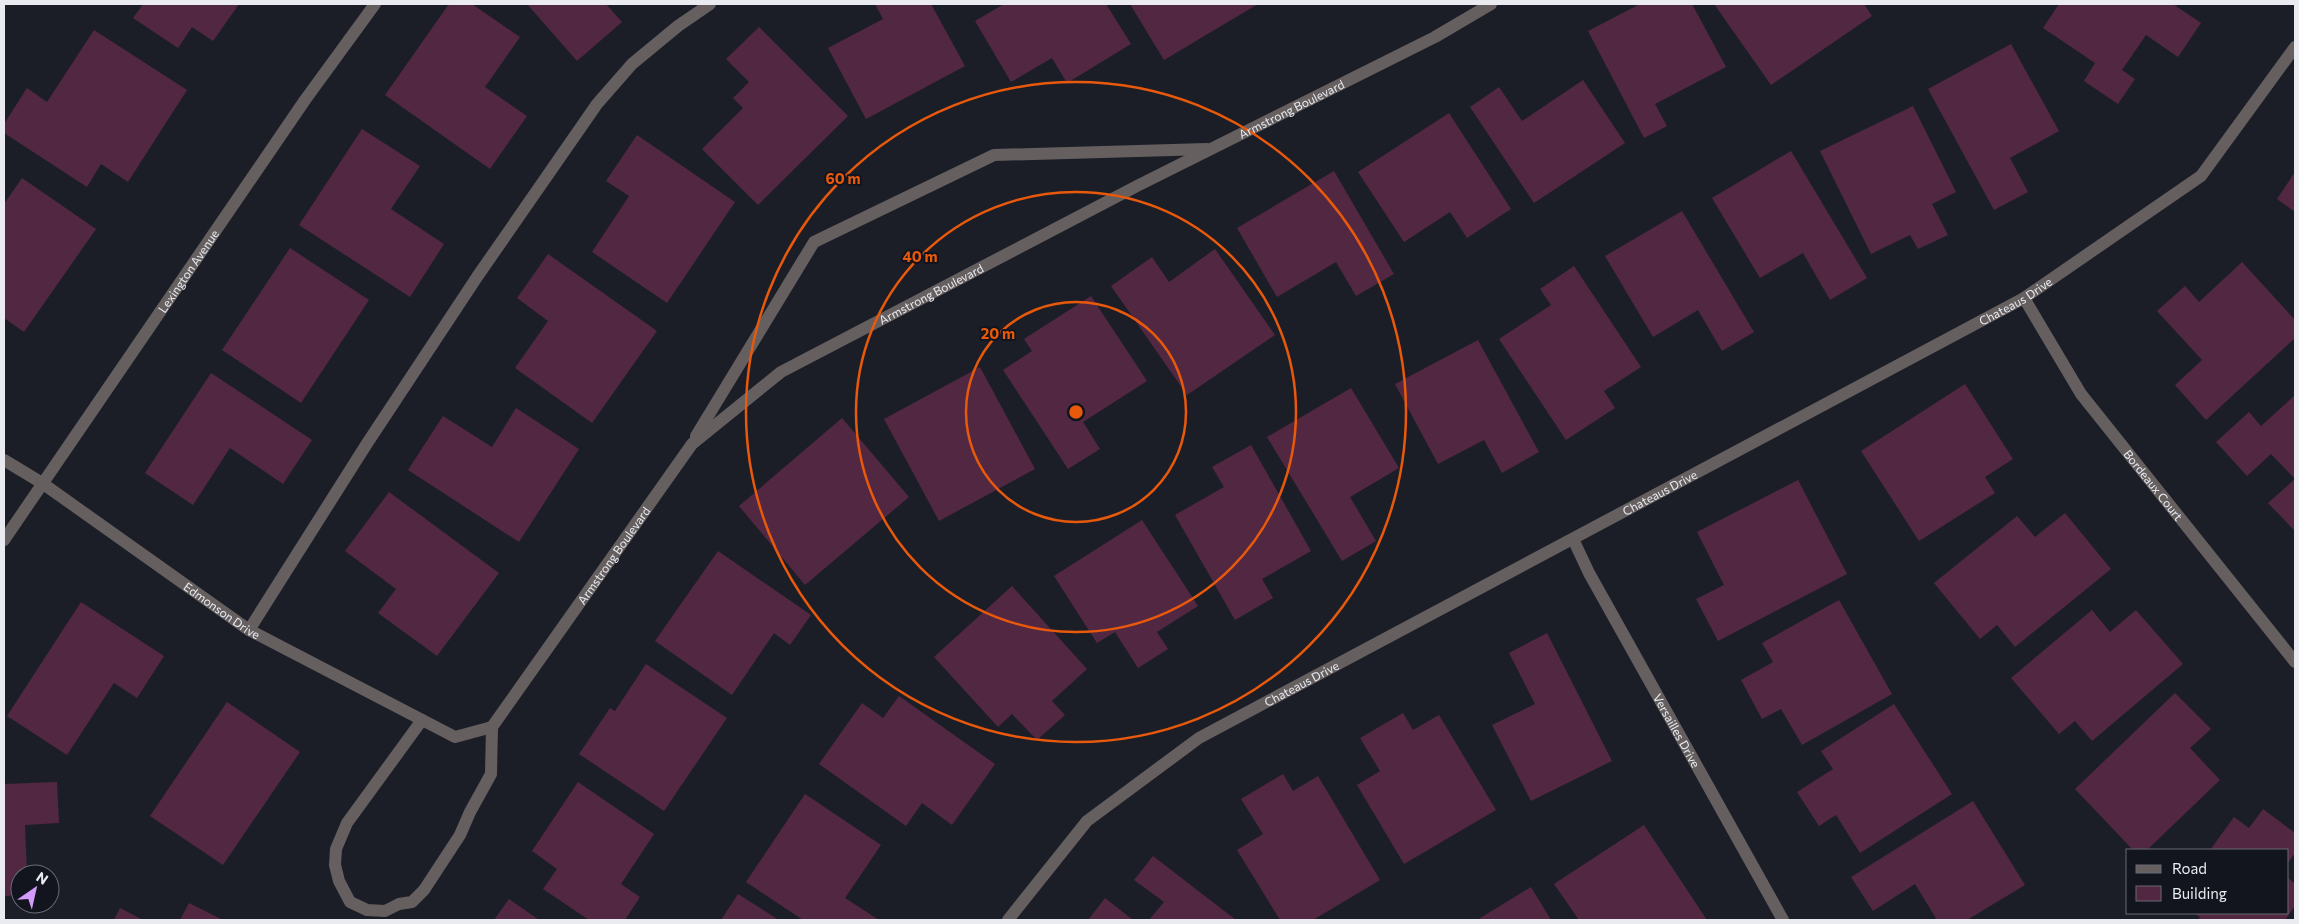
<svg xmlns="http://www.w3.org/2000/svg" width="2299" height="924" font-family="Commissioner,sans-serif">
	<style>
		.building { fill: #522742 }
		.lines { fill: none; stroke-linecap: round; stroke-linejoin: round }
		.minor { stroke: #655f5f; stroke-width: 12 }
		.ring { fill: none; stroke: #e8590c; stroke-width: 2.5 }
		.labels { text-anchor: middle; dominant-baseline: central; stroke-width: 4; stroke-linejoin: round; paint-order: stroke }
		.street-label { font-size: 12px; fill: #e9ebf1; stroke: #13151e }
		.centre { fill: #e8590c; stroke: #13151e; stroke-width: 2.5 }
		.ring-label { font-size: 15px; text-anchor: middle; font-weight: bold; fill: #e8590c; stroke: #13151e; stroke-width: 4; stroke-linejoin: round; paint-order: stroke }
	</style>
	<rect width="100%" height="100%" fill="#1c1e27"/>
	<path class="building" d="M143 4H239L213 41 192 27 178 48 133 18Z
		M449 4H472L520 37 485 87 527 116 490 169 385 95Z
		M527 4H606L622 22 577 61Z
		M875 4H931L965 66 866 119 828 48 883 19Z
		M1004 4H1106L1131 44 1067 83 1052 58 1011 82 975 21Z
		M1130 4H1258L1164 60Z
		M1640 4H1692L1726 67 1655 104 1667 126 1644 138 1588 31Z
		M1714 4H1864L1872 16 1771 85Z
		M2059 4H2173L2201 23 2178 57 2146 35 2122 70 2135 79 2118 104 2084 81 2095 63 2043 28Z
		M759 27 848 116 758 205 702 149 743 108 733 98 749 82 726 59Z
		M94 30 187 90 128 182 101 164 87 187 4 133V124L27 88 47 102Z
		M2011 44 2059 131 2010 158 2028 192 1994 210 1928 89Z
		M1583 80 1625 143 1534 203 1470 107 1499 87 1522 121Z
		M1913 106 1956 192 1932 204 1948 235 1918 249 1910 235 1871 254 1820 151Z
		M1449 113 1511 209 1467 238 1450 212 1404 242 1358 172Z
		M362 129 420 166 391 209 444 244 410 297 299 225Z
		M637 135 735 202 667 303 592 252 629 196 606 181Z
		M1791 151 1867 278 1830 300 1803 253 1760 278 1712 198Z
		M1334 171 1394 274 1356 296 1336 262 1277 297 1237 228Z
		M2295 172V212L2277 199Z
		M22 178 96 229 24 332 4 318V204Z
		M1682 211 1754 332 1722 351 1698 310 1653 337 1605 256Z
		M290 248 369 300 301 403 222 350Z
		M1215 249 1275 335 1187 395 1111 286 1152 257 1169 282Z
		M548 254 657 331 592 423 515 368 548 321 517 298Z
		M2242 262 2295 320V338L2206 420 2175 385 2202 360 2157 311 2185 286 2199 302Z
		M1574 266 1641 367 1604 391 1615 408 1566 440 1499 339 1551 305 1540 289Z
		M1091 296 1147 381 1083 422 1100 449 1068 469 1003 370 1032 351 1024 339Z
		M1478 340 1539 452 1502 473 1484 440 1438 464 1395 384Z
		M980 367 1035 469 939 521 884 419Z
		M211 373 312 440 283 484 230 448 193 505 145 473Z
		M1965 384 2013 459 1985 477 1995 493 1919 541 1861 451Z
		M1351 388 1399 468 1350 497 1376 541 1342 561 1267 437Z
		M2295 395V529L2294 530 2268 503 2295 479 2271 454 2247 476 2216 442 2249 412 2261 426Z
		M516 408 579 449 519 542 408 470 443 416 492 447Z
		M842 418 909 497 805 585 739 506Z
		M1251 445 1311 551 1262 579 1273 598 1235 620 1175 515 1224 487 1212 467Z
		M1798 480 1847 574 1718 641 1696 599 1724 585 1697 532Z
		M389 492 499 573 437 656 378 613 396 589 345 551Z
		M2065 513 2111 569 2015 647 1997 625 1980 639 1934 583 2017 516 2035 537Z
		M1142 520 1198 606 1157 632 1168 649 1138 668 1115 632 1097 643 1054 576Z
		M718 551 811 615 790 645 774 633 732 695 655 641Z
		M1012 586 1087 669 1052 701 1065 715 1037 740 1012 714 998 727 934 657Z
		M1839 600 1892 694 1802 745 1781 709 1762 719 1741 680 1773 662 1762 643Z
		M81 602 164 656 137 698 114 683 67 755 7 716Z
		M2092 610 2110 632 2136 610 2183 664 2092 741 2075 721 2059 734 2011 678Z
		M1547 633 1612 761 1531 801 1492 725 1535 704 1509 653Z
		M646 664 727 718 664 811 579 754 610 708 615 711Z
		M2175 693 2211 729 2190 748 2220 780 2147 850H2133L2075 789Z
		M899 696 995 764 952 825 922 803 906 826 819 764 862 703 883 718Z
		M227 702 300 752 223 865 150 816Z
		M1894 704 1952 794 1860 853 1836 815 1819 826 1797 792 1833 769 1821 751Z
		M1403 713 1413 730 1439 715 1496 810 1404 864 1357 785 1380 771 1360 738Z
		M1283 774 1293 791 1318 776 1380 880 1313 920H1280L1237 850 1263 834 1241 799Z
		M57 782 59 823 25 825 27 874H20V895L4 896V784Z
		M578 782 654 834 621 884 640 897 625 920H589L543 889 557 869 532 851Z
		M805 794 881 845 845 898 879 920H803L746 882Z
		M1973 801 2025 885 1967 920H1937L1915 884 1873 911 1851 877Z
		M2263 809 2295 833V853L2288 863V850H2210L2234 817 2249 828Z
		M1644 825 1707 920H1579L1554 884Z
		M1153 856 1236 920H1149L1164 902 1134 880Z
		M2288 878 2295 884V906L2285 920H2198L2200 917 2194 913H2288Z
		M1531 887 1551 920H1477Z
		M738 894 779 920H721Z
		M1105 898 1133 920H1088Z
		M509 899 539 920H494Z
		M189 903 223 920H180Z
		M120 908 143 920H114Z"/>
	<g class="lines">
		<g class="minor">
			<path id="s1" d="M2024 298 2081 394 2295 662"/>
			<path d="M696 436 814 242 994 155 1207 149"/>
			<path id="s2" d="M4 460 42 483 249 630 455 737 492 727 692 444 781 372 1137 186 1435 37 1491 4"/>
			<path id="s3" d="M1573 539 1589 573 1783 920"/>
			<path id="s4" d="M4 540 305 100 375 4"/>
			<path d="M249 630 366 445 477 277 597 104 632 64 678 26 710 4"/>
			<path d="M422 720 347 823 336 849 335 865 339 881 350 902 367 910 385 911 399 904 412 902 424 890 460 835 470 812 491 774 492 727"/>
			<path id="s5" d="M1008 920 1087 821 1199 738 2024 298 2201 176 2295 47"/>
		</g>
	</g>
	<g class="ring">
		<circle cx="1076" cy="412" r="110"/>
		<circle cx="1076" cy="412" r="220"/>
		<circle cx="1076" cy="412" r="330"/>
	</g>
	<g class="labels">
		<g class="street-label">
			<text stroke="none"><textPath href="#s2" startOffset="1604">Armstrong Boulevard</textPath></text>
			<text stroke="none"><textPath href="#s4" startOffset="326">Lexington Avenue</textPath></text>
			<text stroke="none"><textPath href="#s2" startOffset="1199">Armstrong Boulevard</textPath></text>
			<text stroke="none"><textPath href="#s5" startOffset="1192">Chateaus Drive</textPath></text>
			<text stroke="none"><textPath href="#s1" startOffset="228">Bordeaux Court</textPath></text>
			<text stroke="none"><textPath href="#s5" startOffset="788">Chateaus Drive</textPath></text>
			<text stroke="none"><textPath href="#s2" startOffset="779">Armstrong Boulevard</textPath></text>
			<text stroke="none"><textPath href="#s2" startOffset="265">Edmonson Drive</textPath></text>
			<text stroke="none"><textPath href="#s5" startOffset="382">Chateaus Drive</textPath></text>
			<text stroke="none"><textPath href="#s3" startOffset="218">Versailles Drive</textPath></text>
		</g>
	</g>
	<circle cx="1076" cy="412" r="8" class="centre"/>
	<g class="ring-label">
		<text x="843" y="184">60 m</text>
		<text x="920" y="262">40 m</text>
		<text x="998" y="339">20 m</text>
	</g>
	<rect width="2299" height="924" fill="none" stroke="#e9ebf1" stroke-width="10"/>
	<rect x="2126" y="849" width="162" height="65" fill="#13151e" stroke="#696b72"/>
	<rect x="2136" y="865" width="25" height="8" fill="#655f5f" stroke="#696b72"/>
	<text x="2172" y="874" font-size="15" fill="#e9ebf1">Road</text>
	<rect x="2136" y="886" width="25" height="15" fill="#522742" stroke="#696b72"/>
	<text x="2172" y="899" font-size="15" fill="#e9ebf1">Building</text>
	<g transform="translate(35 889) rotate(34)"><circle r="24" fill="#13151e" stroke="#696b72"/>
	<path d="M0-4L9 19L0 12L-9 19Z" fill="#d39cfc"/>
	<text y="-8" font-size="14" font-weight="bold" text-anchor="middle" fill="#e9ebf1">N</text>
	</g>
</svg>
